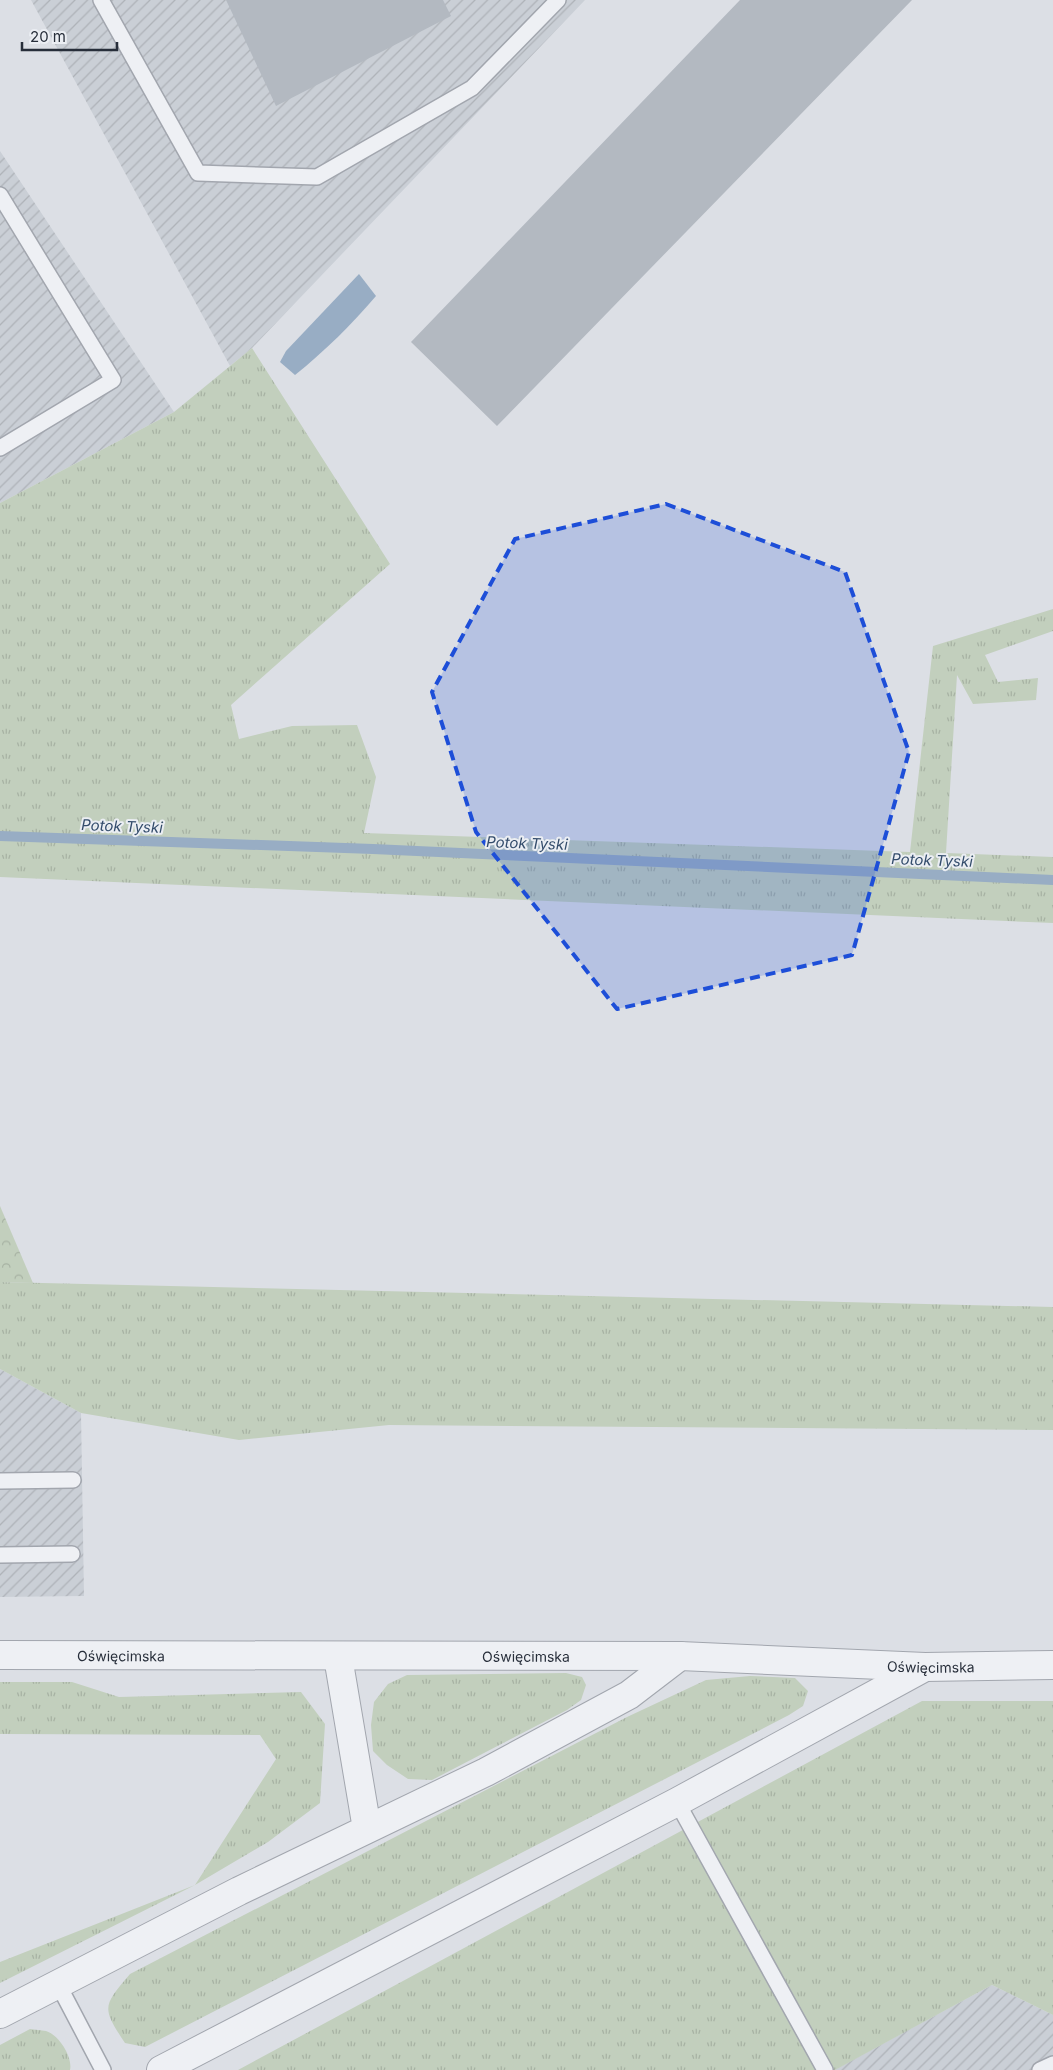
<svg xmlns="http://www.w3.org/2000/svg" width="1053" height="2070" font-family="Inter,sans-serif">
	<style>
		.industrial { fill: url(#industrial-furrows) }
		.grass { fill: url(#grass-tufts) }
		.forest { fill: url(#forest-crowns) }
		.water { fill: #98adc4 }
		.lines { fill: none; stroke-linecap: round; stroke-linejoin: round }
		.stream { stroke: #98adc4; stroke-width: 10 }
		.building { fill: #b3b9c1 }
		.service-casing { stroke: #a2a6ae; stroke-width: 18 }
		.minor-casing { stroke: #a2a6ae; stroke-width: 30 }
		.tertiary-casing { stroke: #a2a6ae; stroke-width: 30 }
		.service { stroke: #eef0f4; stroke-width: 15 }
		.minor { stroke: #eef0f4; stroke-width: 28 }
		.tertiary { stroke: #eef0f4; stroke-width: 28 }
		.marked { fill: #1d4ed8; fill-opacity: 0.2; stroke: #1d4ed8; stroke-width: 4; stroke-dasharray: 10 6; stroke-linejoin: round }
		.labels { text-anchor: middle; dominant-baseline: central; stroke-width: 4; stroke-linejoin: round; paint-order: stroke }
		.street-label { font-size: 14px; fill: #272e3a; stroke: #ebeef3 }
		.water-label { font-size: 15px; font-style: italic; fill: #334c6b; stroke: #ebeef3 }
	</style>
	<defs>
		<pattern id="industrial-furrows" width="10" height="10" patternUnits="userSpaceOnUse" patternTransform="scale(1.25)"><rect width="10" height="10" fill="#cacfd6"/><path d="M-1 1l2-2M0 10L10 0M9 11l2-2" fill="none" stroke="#aeb2b8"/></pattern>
		<pattern id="grass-tufts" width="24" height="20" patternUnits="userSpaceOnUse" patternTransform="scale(1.25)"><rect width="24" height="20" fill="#c2cfbd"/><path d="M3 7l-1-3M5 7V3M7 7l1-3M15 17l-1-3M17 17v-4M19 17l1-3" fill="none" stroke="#a7b2a3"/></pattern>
		<pattern id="forest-crowns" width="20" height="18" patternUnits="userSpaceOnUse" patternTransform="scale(1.25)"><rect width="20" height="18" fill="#c2cfbd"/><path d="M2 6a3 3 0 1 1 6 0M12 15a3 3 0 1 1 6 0" fill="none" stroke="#a7b2a3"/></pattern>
	</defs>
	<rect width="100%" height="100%" fill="#dcdfe5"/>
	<path class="industrial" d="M31 0H585L252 348 230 366Z
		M0 151 174 412 0 503Z
		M0 1369 81 1413 84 1596 0 1597Z
		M992 1985 1053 2015V2070H834Z"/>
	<path class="grass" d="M252 348 390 564 231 705 239 739 292 726 357 725 376 777 364 833 910 852 933 646 1053 609V631L985 655 998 682 1038 678 1036 700 973 704 957 675 946 853 1053 857V923L0 877V503L174 412Z
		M0 1282 1053 1307V1430L389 1425 239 1440 81 1413 0 1369Z
		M566 1673 582 1677 586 1685 581 1700 567 1710 432 1780 408 1779 387 1765 373 1751 371 1725 374 1702 388 1684 407 1675Z
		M750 1676 795 1678 808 1691 803 1706 789 1715 145 2047 125 2043C101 2007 103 2006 130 1974L627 1717 706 1680Z
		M0 1682H72L119 1697 301 1692 325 1724 320 1803 268 1842 195 1885 0 1983V1962L195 1885 276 1759 260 1735 0 1734Z
		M922 1701H1053V2015L992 1985 835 2070H238Z
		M30 2029C35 2030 41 2030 46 2031 59 2035 73 2057 70 2070H0V2045Z"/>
	<path class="forest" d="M0 1206 33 1283 0 1282Z"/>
	<path class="water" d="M359 274 376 296C351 325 325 351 295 375L280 362 286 351Z"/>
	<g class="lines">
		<path class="stream" d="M0 836 373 849 1053 880"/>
	</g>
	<path class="building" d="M226 0H443L451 16 276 106Z
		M740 0H912L497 426 411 342Z"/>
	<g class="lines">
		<g class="service-casing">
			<path id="service" d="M101 0 198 173 317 177 472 88 558 0
				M0 195 113 380 0 448
				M0 1481 73 1480
				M0 1555 72 1554
				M677 1802 825 2070
				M58 1984 103 2070
				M1040 2070 1053 2064"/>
		</g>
		<g class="minor-casing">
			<path id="minor" d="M338 1657 367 1829
				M0 2014 239 1891 486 1772 629 1695 680 1656
				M161 2070 677 1802 925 1667"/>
		</g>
		<g class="tertiary-casing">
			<g id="tertiary">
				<path id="s1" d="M0 1655 680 1656 925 1667 1053 1665"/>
			</g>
		</g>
		<use href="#service" class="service"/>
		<use href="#minor" class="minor"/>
		<use href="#tertiary" class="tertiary"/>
	</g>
	<path class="marked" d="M666 504 845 572 909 752 852 955 617 1009 476 832 432 692 515 539Z"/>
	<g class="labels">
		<g class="street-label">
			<text stroke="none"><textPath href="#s1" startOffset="121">Oświęcimska</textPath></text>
			<text stroke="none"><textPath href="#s1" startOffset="526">Oświęcimska</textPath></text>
			<text stroke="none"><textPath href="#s1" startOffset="931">Oświęcimska</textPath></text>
		</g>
		<g class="water-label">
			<text transform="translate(122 826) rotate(2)">Potok Tyski</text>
			<text transform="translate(527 843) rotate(2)">Potok Tyski</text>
			<text transform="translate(932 860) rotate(2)">Potok Tyski</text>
		</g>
	</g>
	<path d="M22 42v8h95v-8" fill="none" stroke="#272e3a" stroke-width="2.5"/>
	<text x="30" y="42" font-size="15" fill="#272e3a" stroke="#ebeef3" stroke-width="4" paint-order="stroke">20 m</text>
</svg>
